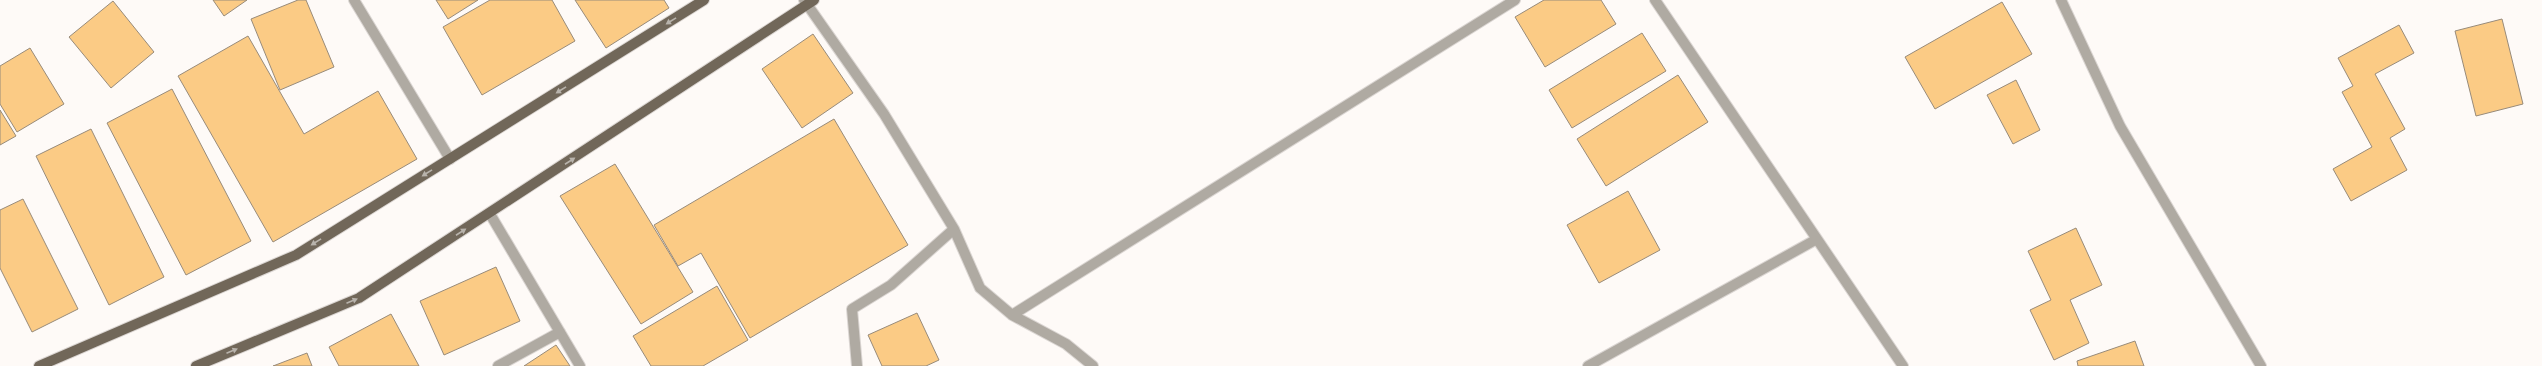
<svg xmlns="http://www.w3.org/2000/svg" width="2542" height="366" font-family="'PT Sans Narrow',sans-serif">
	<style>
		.building { fill: #fbcb85; stroke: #988b7a }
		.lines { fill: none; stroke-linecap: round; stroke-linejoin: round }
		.minor-casing { stroke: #dbd6d3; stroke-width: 12 }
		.major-casing { stroke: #dbd6d3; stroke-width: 12 }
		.minor { stroke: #afaaa2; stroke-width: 10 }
		.major { stroke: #716759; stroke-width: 10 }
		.oneway { fill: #b8b3ac }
	</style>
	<rect width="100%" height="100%" fill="#fefaf7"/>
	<path class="building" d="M213 0H247L224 16Z
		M298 0H306L334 67 280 90 251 19Z
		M436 0H478L448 19Z
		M490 0H552L575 41 482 95 443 27Z
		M575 0H664L669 8 606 48Z
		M1544 0H1601L1616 24 1545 67 1515 17Z
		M113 1 154 52 111 88 69 37Z
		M2002 2 2032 54 1935 109 1905 57Z
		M2502 19 2523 104 2476 116 2455 31Z
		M2399 25 2414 53 2375 74 2405 129 2390 138 2407 170 2351 201 2333 169 2372 147 2342 92 2353 86 2338 58Z
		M1642 33 1666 71 1572 128 1549 90Z
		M813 34 853 93 802 128 762 69Z
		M248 36 304 134 378 91 417 159 273 242 178 76Z
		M30 48 64 104 17 132 0 104V66Z
		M1678 75 1708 122 1606 186 1577 139Z
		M2016 80 2040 130 2013 144 1987 95Z
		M172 89 251 241 186 275 107 123Z
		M0 110 16 136 0 145Z
		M834 119 908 245 750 338 701 253 678 266 654 225Z
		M91 129 164 277 109 305 36 156Z
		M615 164 693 292 641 324 560 196Z
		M1628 191 1660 250 1599 283 1567 225Z
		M23 199 78 309 32 332 0 268V210Z
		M2076 228 2102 285 2070 300 2089 343 2054 360 2030 310 2051 300 2028 251Z
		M496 267 520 321 444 355 420 301Z
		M717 286 748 340 703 366H651L633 336Z
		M917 313 939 360 926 366H882L868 335Z
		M391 314 419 366H339L329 347Z
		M2135 341 2144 366H2078L2077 361Z
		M556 345 570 366H524Z
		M307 353 312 366H273Z"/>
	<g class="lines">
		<g class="minor-casing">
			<path id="minor" d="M354 0 450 159
				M804 0 884 114 954 229 980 288 1012 315 1066 344 1093 366
				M1655 0 1903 366
				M2061 0 2120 126 2261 366
				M490 214 580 366
				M1012 315 1515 0
				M498 366 560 332
				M857 366 852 309 891 285 954 229
				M1588 366 1817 239"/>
		</g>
		<g class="major-casing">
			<path id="major" d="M39 366 296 255 704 0
				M196 366 359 298 814 0"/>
		</g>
		<use href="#minor" class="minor"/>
		<use href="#major" class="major"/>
	</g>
	<defs><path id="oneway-solid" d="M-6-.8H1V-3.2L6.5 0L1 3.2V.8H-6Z"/></defs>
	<g class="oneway">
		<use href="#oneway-solid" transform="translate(671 21) rotate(148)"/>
		<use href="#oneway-solid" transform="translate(561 90) rotate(148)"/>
		<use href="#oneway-solid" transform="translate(570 161) rotate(-33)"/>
		<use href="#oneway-solid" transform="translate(427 173) rotate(148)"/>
		<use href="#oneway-solid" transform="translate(461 232) rotate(-33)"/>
		<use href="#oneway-solid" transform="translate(316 242) rotate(148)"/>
		<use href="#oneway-solid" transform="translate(352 301) rotate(-23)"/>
		<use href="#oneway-solid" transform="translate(232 351) rotate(-23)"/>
	</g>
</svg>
